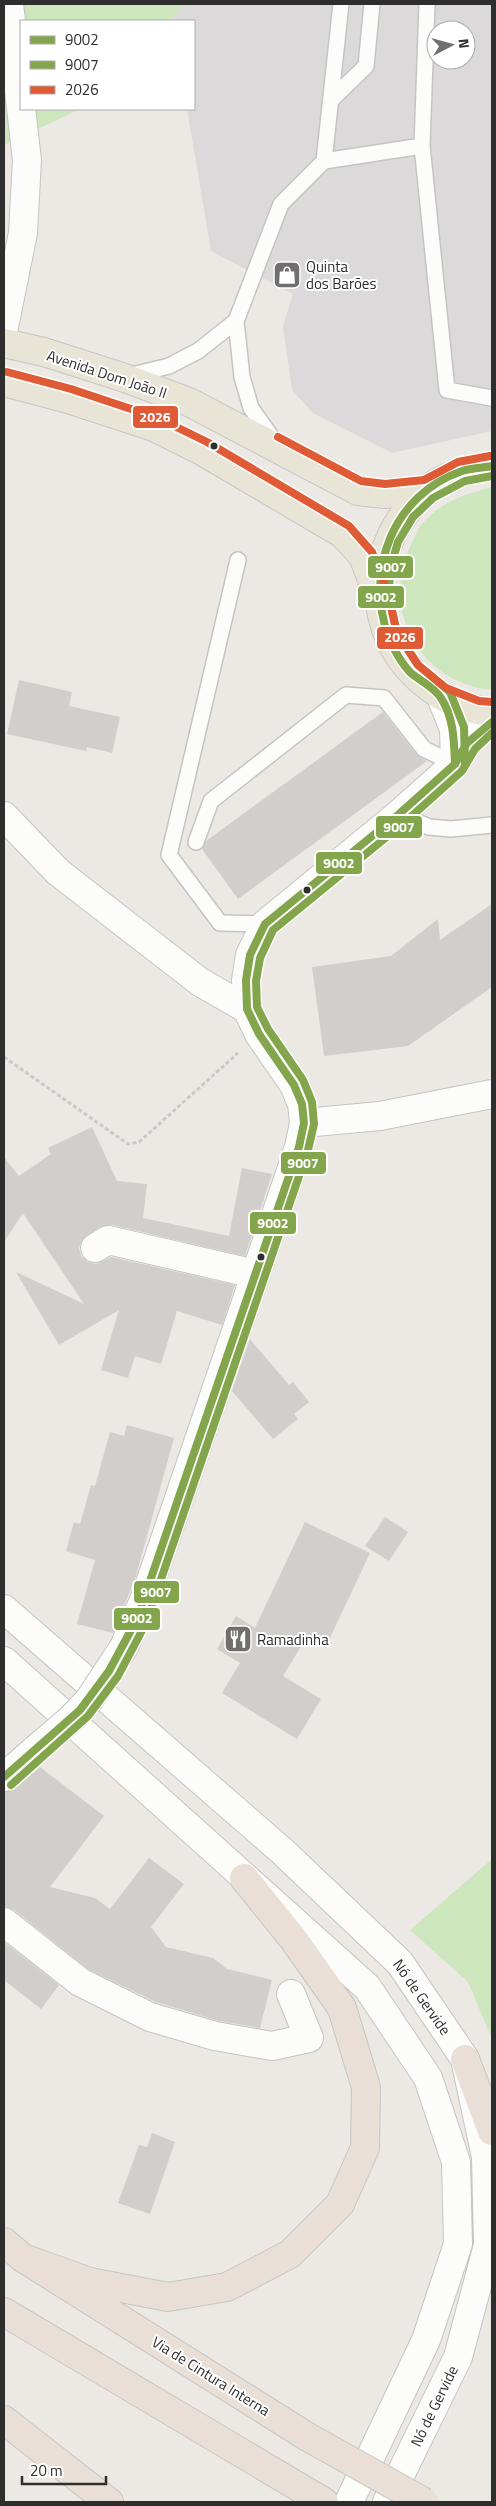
<svg xmlns="http://www.w3.org/2000/svg" width="496" height="2506" font-family="'Titillium Web',sans-serif">
	<style>
		.industrial { fill: #dcd9db; fill-rule: evenodd }
		.green { fill: #cee6be }
		.building { fill: #d1cecb }
		.lines { fill: none; stroke-linecap: round; stroke-linejoin: round }
		.lane-casing { stroke: #c5c4c5; stroke-width: 18 }
		.street-casing { stroke: #c5c4c5; stroke-width: 30 }
		.secondary-casing { stroke: #c5c4c5; stroke-width: 30 }
		.primary-casing { stroke: #c6c5c4; stroke-width: 30 }
		.highway-casing { stroke: #c6c5c4; stroke-width: 30 }
		.path { stroke: #c9c9c8; stroke-width: 3; stroke-dasharray: 4 2.5; stroke-linecap: butt }
		.lane { stroke: #fcfcfb; stroke-width: 15 }
		.street { stroke: #fcfcfb; stroke-width: 28 }
		.secondary { stroke: #fcfcfb; stroke-width: 28 }
		.primary { stroke: #e8e4d6; stroke-width: 28 }
		.highway { stroke: #eadfd6; stroke-width: 28 }
		.secondary-bridge-casing { stroke: #c5c4c5; stroke-width: 30; stroke-linecap: butt }
		.highway-bridge-casing { stroke: #c6c5c4; stroke-width: 30; stroke-linecap: butt }
		.secondary-bridge { stroke: #fcfcfb; stroke-width: 28 }
		.highway-bridge { stroke: #eadfd6; stroke-width: 28 }
		.bus-1-casing { stroke: #fff; stroke-width: 11 }
		.bus-2-casing { stroke: #fff; stroke-width: 11 }
		.bus-3-casing { stroke: #fff; stroke-width: 11 }
		.bus-1 { stroke: #83a64d; stroke-width: 8 }
		.bus-2 { stroke: #83a64d; stroke-width: 8 }
		.bus-3 { stroke: #df5b35; stroke-width: 8 }
		.bus-dot { fill: #2e2e2e; stroke: #fff; stroke-width: 2 }
		.labels { text-anchor: middle; dominant-baseline: central; stroke-width: 4; stroke-linejoin: round; paint-order: stroke }
		.poi-label { font-size: 15px; fill: #2e2e2e; stroke: #fff; text-anchor: start }
		.street-label { font-size: 15px; fill: #2e2e2e; stroke: #fff }
		.line-badge { stroke: #fff; stroke-width: 2 }
		.badge-label { font-size: 14px; text-anchor: middle; font-weight: bold; fill: #fff }
	</style>
	<rect width="100%" height="100%" fill="#ece8e4"/>
	<path class="industrial" d="M172 4H492V431L392 453 313 413 292 390 283 326 293 294 211 251 187 109H194V21H172ZM436 30H466V60H436Z"/>
	<path class="green" d="M4 4H185L169 21H21V109H80L4 145Z
		M492 487V690C418 683 378 606 413 541 416 535 418 528 422 524 440 502 466 494 492 487Z
		M492 1859V2039L468 1982 410 1930Z"/>
	<path class="building" d="M19 680 72 692 69 706 120 717 112 753 87 747 86 751 7 734Z
		M383 712 417 755 427 761 238 899 202 849 206 841Z
		M492 904V987L408 1046 324 1056 312 967 391 956 438 919 440 940Z
		M92 1127 117 1181 147 1184 143 1218 229 1236 242 1168 272 1174 245 1256 112 1225 100 1227 82 1240 79 1248 81 1256 88 1262 96 1264 111 1257 235 1285 222 1325 177 1311 161 1364 135 1356 128 1378 101 1370 119 1310 59 1345 16 1272 84 1304 23 1213 4 1242V1157L19 1176 51 1154 48 1148Z
		M250 1339 289 1385 293 1382 309 1402 294 1414 298 1419 273 1439 232 1391Z
		M127 1425 174 1438 136 1576 113 1633 77 1624 95 1560 66 1551 74 1522 80 1524 91 1485 95 1486 110 1432 124 1436Z
		M385 1517 408 1532 389 1561 365 1546Z
		M305 1522 370 1553 327 1644 308 1635 283 1676 321 1699 297 1739 222 1693 240 1663 217 1649 236 1616 255 1628Z
		M40 1767 104 1816 50 1887 95 1898 110 1909 149 1858 184 1884 151 1927 166 1947 213 1958 227 1969 272 1980 260 2028 219 2021 156 2002 88 1969 14 1910 4 1907V1792L14 1789Z
		M4 1942 59 1985 41 2009 4 1980Z
		M152 2133 175 2142 150 2214 118 2203 139 2145 147 2147Z"/>
	<g class="lines">
		<g class="lane-casing">
			<path id="lane" d="M331 100 366 66 372 4
				M422 146 447 390 492 398
				M324 161 341 4
				M128 376 169 366 198 351 236 321
				M275 442 251 408 242 377 236 321 281 204 324 161 422 146 427 4
				M238 560 169 855 220 923 265 924
				M399 814 429 827 451 829 492 825
				M196 842 211 801 346 695 384 698 424 749 455 764"/>
		</g>
		<g class="street-casing">
			<path id="street" d="M304 1123 380 1116 492 1094
				M95 1248 108 1240 255 1274
				M4 1922 80 1982 150 2017 215 2036 272 2046 309 2038 291 1994"/>
		</g>
		<g class="secondary-casing">
			<path id="secondary" d="M4 327 23 233 27 160 9 4
				M441 697 454 729 455 764
				M4 816 58 872 200 982 247 1009
				M4 1609 282 1851 400 1963 465 2059 486 2157 488 2245 458 2357 387 2502
				M124 1647 146 1595 299 1147 304 1123 302 1104 294 1085 259 1034 247 1009 246 980 250 955 265 924 399 814 455 764 467 743 487 724 492 722
				M4 1661 367 1987 428 2078 456 2162 458 2244 426 2340 349 2502
				M4 1777 36 1749"/>
		</g>
		<g class="primary-casing">
			<path id="primary" d="M4 343 44 352 122 377 189 402 358 491 385 494 427 490
				M4 382 68 399 154 427 202 451 343 534 363 556 379 598
				M492 466C469 470 444 475 426 491 366 542 362 632 424 683 444 700 466 710 492 712"/>
		</g>
		<g class="highway-casing">
			<path id="highway" d="M465 2059 492 2131
				M4 2242 23 2258 306 2436
				M23 2258 90 2282 168 2297 227 2287 290 2254 340 2204 365 2148 366 2087 342 2008 294 1940 244 1878
				M4 2312 324 2502
				M4 2420 109 2502"/>
		</g>
		<path class="path" d="M4 1057 128 1144 139 1142 238 1053"/>
		<use href="#lane" class="lane"/>
		<use href="#street" class="street"/>
		<use href="#secondary" class="secondary"/>
		<use href="#primary" class="primary"/>
		<use href="#highway" class="highway"/>
		<g class="secondary-bridge-casing">
			<path id="secondary-bridge" d="M36 1749 72 1718 89 1700 124 1647"/>
		</g>
		<g class="highway-bridge-casing">
			<path id="highway-bridge" d="M306 2436 424 2502"/>
		</g>
		<use href="#secondary-bridge" class="secondary-bridge"/>
		<use href="#highway-bridge" class="highway-bridge"/>
		<g class="bus-1-casing">
			<path id="bus-1" d="M455 764C454 741 454 718 441 698 435 688 421 681 412 674 403 666 392 647 388 636 365 569 393 495 462 471 471 468 482 468 492 466
				M4 1777 80 1710 109 1671 137 1619 299 1147 304 1123 302 1104 294 1085 259 1034 247 1009 246 980 250 955 265 924 399 814 455 764 467 743 492 722"/>
		</g>
		<g class="bus-2-casing">
			<path id="bus-2" d="M465 764 464 727 450 692 418 665 397 633 389 597 390 569 398 542 413 517 433 498 465 481 492 476
				M11 1785 88 1716 118 1676 146 1623 308 1150 314 1124 312 1102 303 1080 268 1029 257 1007 256 981 260 958 273 930 405 822 462 771 475 749 492 733"/>
		</g>
		<g class="bus-3-casing">
			<path id="bus-3" d="M7 372 71 389 158 418 207 442 349 526 372 552 388 594 397 633 418 665 446 688 479 701 492 702
				M278 437 361 481 385 484 424 480 458 462 490 456"/>
		</g>
		<use href="#bus-1" class="bus-1"/>
		<use href="#bus-2" class="bus-2"/>
		<use href="#bus-3" class="bus-3"/>
	</g>
	<defs>
		<g id="shop-square" transform="scale(1.4375)"><rect x="-9" y="-9" width="18" height="18" rx="4" fill="#706f6e" stroke="#fff"/><path d="M-5-2.5h2.3a2.7 3.5 0 0 1 5.4 0H5L5.5 6h-11ZM-1.5-2.5h3a1.5 2.3 0 0 0-3 0Z" fill="#fff"/></g>
		<g id="restaurant-square" transform="scale(1.4375)"><rect x="-9" y="-9" width="18" height="18" rx="4" fill="#706f6e" stroke="#fff"/><path d="M-5-6h1v4h1v-4h1v4h1v-4h1v5L-1.5 .5V6h-2V.5L-5-1ZM5-6V6H3V1.5H1.5Q1.5-4 5-6Z" fill="#fff"/></g>
	</defs>
	<g fill-rule="evenodd">
		<use href="#shop-square" x="287" y="275"/>
		<use href="#restaurant-square" x="238" y="1639"/>
	</g>
	<g class="bus-dot">
		<circle cx="214" cy="446" r="4.5"/>
		<circle cx="307" cy="890" r="4.5"/>
		<circle cx="261" cy="1257" r="4.5"/>
	</g>
	<g class="labels">
		<g class="poi-label">
			<text x="306" y="266">Quinta<tspan x="306" dy="17">dos Barões</tspan></text>
			<text x="257" y="1639">Ramadinha</text>
		</g>
		<g class="street-label">
			<text transform="translate(107 374) rotate(18)">Avenida Dom João II</text>
			<text transform="translate(422 1997) rotate(55)">Nó de Gervide</text>
			<text transform="translate(211 2376) rotate(32)">Via de Cintura Interna</text>
			<text transform="translate(434 2406) rotate(-64)">Nó de Gervide</text>
		</g>
	</g>
	<g class="line-badge">
		<rect x="132" y="405" width="47" height="24" rx="5" fill="#df5b35"/>
		<rect x="367" y="555" width="47" height="24" rx="5" fill="#83a64d"/>
		<rect x="357" y="585" width="48" height="24" rx="5" fill="#83a64d"/>
		<rect x="376" y="626" width="48" height="24" rx="5" fill="#df5b35"/>
		<rect x="375" y="815" width="48" height="24" rx="5" fill="#83a64d"/>
		<rect x="315" y="851" width="48" height="24" rx="5" fill="#83a64d"/>
		<rect x="280" y="1151" width="47" height="24" rx="5" fill="#83a64d"/>
		<rect x="249" y="1211" width="48" height="24" rx="5" fill="#83a64d"/>
		<rect x="133" y="1580" width="47" height="24" rx="5" fill="#83a64d"/>
		<rect x="113" y="1607" width="48" height="24" rx="5" fill="#83a64d"/>
	</g>
	<g class="badge-label">
		<text x="155" y="422">2026</text>
		<text x="391" y="572">9007</text>
		<text x="381" y="602">9002</text>
		<text x="400" y="642">2026</text>
		<text x="399" y="832">9007</text>
		<text x="339" y="868">9002</text>
		<text x="303" y="1168">9007</text>
		<text x="273" y="1228">9002</text>
		<text x="156" y="1597">9007</text>
		<text x="137" y="1623">9002</text>
	</g>
	<rect width="496" height="2506" fill="none" stroke="#2e2e2e" stroke-width="10"/>
	<rect x="20" y="20" width="175" height="90" fill="#ffffff" stroke="#ababab"/>
	<rect x="30" y="36" width="25" height="8" fill="#83a64d" stroke="#ababab"/>
	<text x="65" y="45" font-size="15" fill="#2e2e2e">9002</text>
	<rect x="30" y="61" width="25" height="8" fill="#83a64d" stroke="#ababab"/>
	<text x="65" y="70" font-size="15" fill="#2e2e2e">9007</text>
	<rect x="30" y="86" width="25" height="8" fill="#df5b35" stroke="#ababab"/>
	<text x="65" y="95" font-size="15" fill="#2e2e2e">2026</text>
	<g transform="translate(451 45) rotate(84)"><circle r="24" fill="#ffffff" stroke="#ababab"/>
	<path d="M0-4L9 19L0 12L-9 19Z" fill="#706f6e"/>
	<text y="-8" font-size="14" font-weight="bold" text-anchor="middle" fill="#2e2e2e">N</text>
	</g>
	<path d="M22 2476v8h84v-8" fill="none" stroke="#2e2e2e" stroke-width="2.5"/>
	<text x="30" y="2476" font-size="15" fill="#2e2e2e" stroke="#ffffff" stroke-width="4" paint-order="stroke">20 m</text>
</svg>
